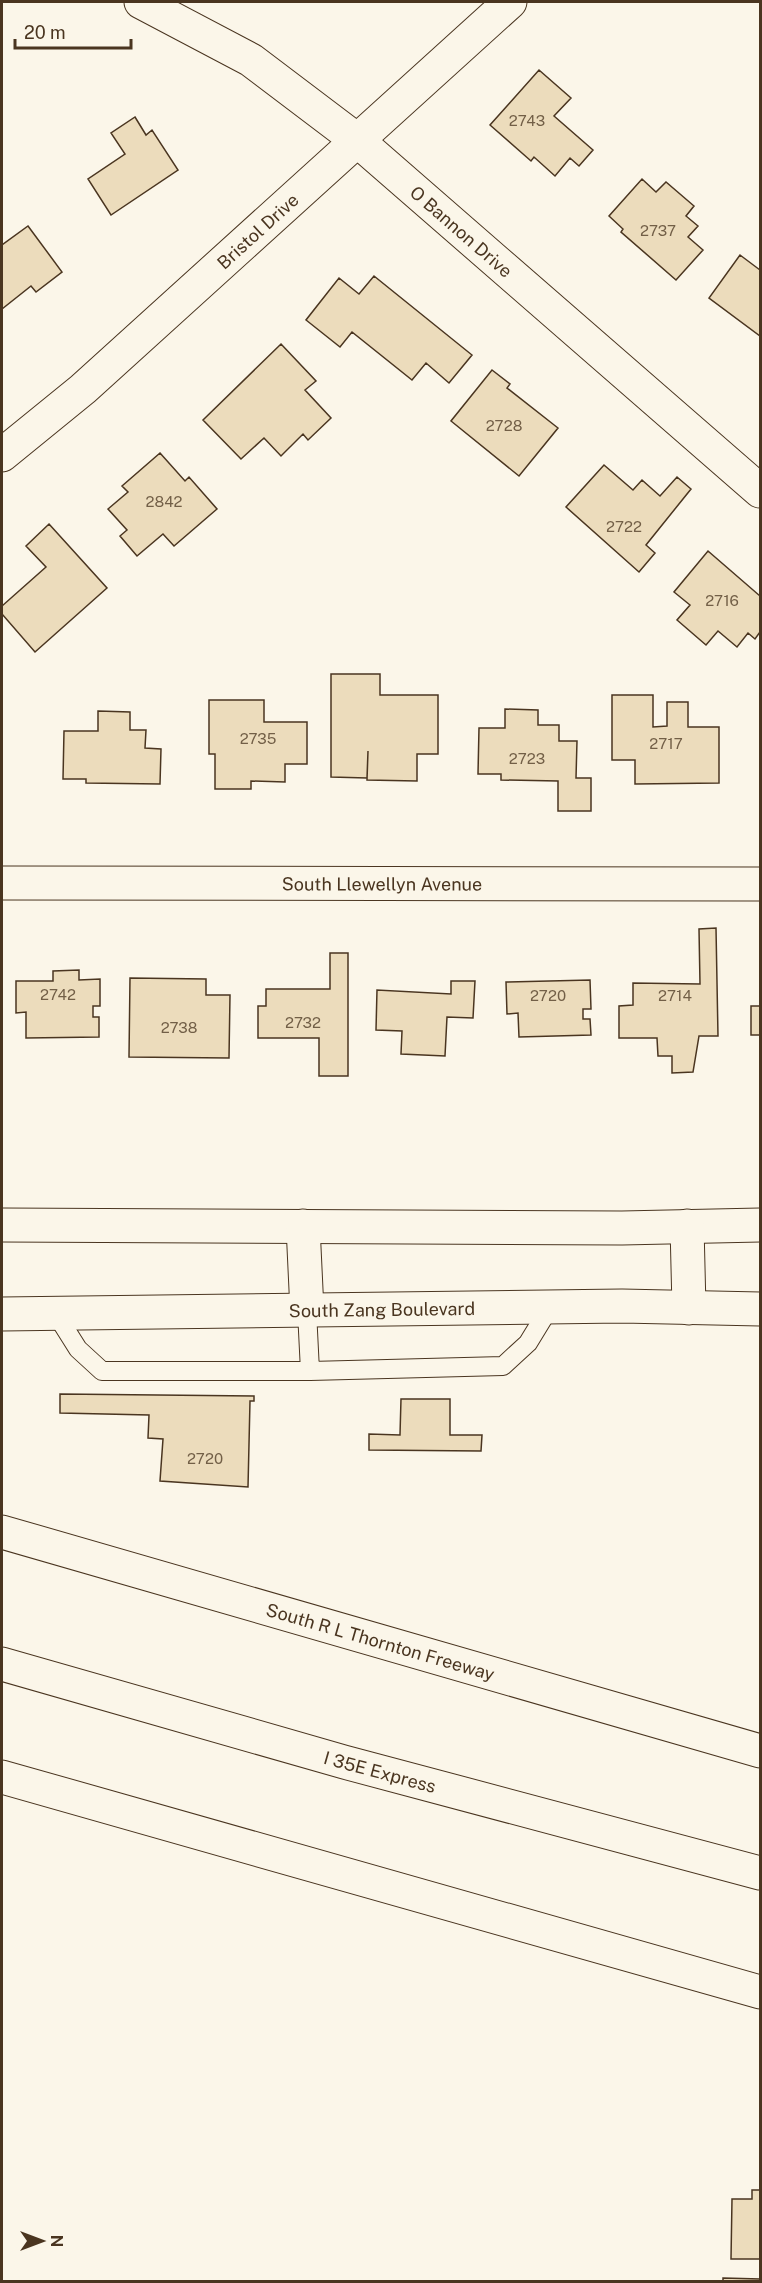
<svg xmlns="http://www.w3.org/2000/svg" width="762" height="2283" font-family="'Public Sans',sans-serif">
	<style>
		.building { fill: #ecdcbc; stroke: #4a3520; stroke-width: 1.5 }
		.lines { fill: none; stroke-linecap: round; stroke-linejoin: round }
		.service-casing { stroke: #4a3520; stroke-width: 20 }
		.minor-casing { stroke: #4a3520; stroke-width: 35 }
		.tertiary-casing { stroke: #4a3520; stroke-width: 35 }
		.motorway-casing { stroke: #4a3520; stroke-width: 35 }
		.service { stroke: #fbf6e9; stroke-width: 18 }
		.minor { stroke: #fbf6e9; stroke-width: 33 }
		.tertiary { stroke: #fbf6e9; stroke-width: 33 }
		.motorway { stroke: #fbf6e9; stroke-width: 33 }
		.labels { text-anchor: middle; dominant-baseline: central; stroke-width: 4.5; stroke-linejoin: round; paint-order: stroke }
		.number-label { font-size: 15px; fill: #725f47 }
		.street-label { font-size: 18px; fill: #4a3520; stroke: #fbf6e9 }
	</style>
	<rect width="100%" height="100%" fill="#fbf6e9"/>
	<path class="building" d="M539 70 571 98 554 116 593 150 579 166 570 158 555 176 534 157 531 161 490 125Z
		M135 117 146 135 152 130 178 170 111 215 88 179 125 154 111 133Z
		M642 179 656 192 666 182 694 206 686 216 698 226 688 237 703 250 676 280 621 232 623 229 609 216Z
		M28 226 62 272 36 292 31 286 2 309V245Z
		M740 255 760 270V336L709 298Z
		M374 276 472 355 449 383 426 363 412 380 352 332 340 347 306 320 339 278 359 294Z
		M281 344 316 381 305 390 331 418 308 440 303 434 281 456 264 438 241 459 203 420Z
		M492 370 510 384 507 388 558 428 519 476 451 421Z
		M160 453 185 481 189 477 217 509 174 546 163 534 137 556 120 536 127 530 108 509 128 492 122 486Z
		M604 465 633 490 642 480 660 496 677 477 691 489 646 545 655 553 639 572 566 507Z
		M49 524 107 588 35 652 2 614V606L46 567 26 546Z
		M708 551 760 596V632L755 639 748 633 737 647 718 631 706 645 677 620 690 605 674 592Z
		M331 674H380V695H438V754H417V781L367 780 368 751 367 778 331 777Z
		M612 695H653V727L667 726V702H688V727H719V783L635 784V760H612Z
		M209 700H264V722H307V764H285V782L251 781V789H215V754H209Z
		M505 709 538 710V725H559V741H577L576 778H591V811H558V781L501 780V774H478L479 728H505Z
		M98 711 130 712V730H146L145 748 161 749 160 784 86 783V779H63L64 731H98Z
		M716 928 718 1036H699L693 1072 672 1073V1056H658L657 1038H619V1006L633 1005V983L700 984 699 929Z
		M330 953H348V1076H319V1038H258V1006H266V989H330Z
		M79 970V980L100 979V1006H93V1017H99V1037L26 1038V1012L16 1013V981H53V971Z
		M130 978 206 979V995H230L229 1058 129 1057Z
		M590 980 591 1009H583V1019H590L591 1035 519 1037 518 1013 507 1014 506 982Z
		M451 981H475L473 1018 447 1017 445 1056 401 1054 402 1031 376 1030 377 990 451 994Z
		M751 1006H760V1035H751Z
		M60 1394 254 1396V1401H250L248 1487 160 1481 163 1439 148 1438 149 1415 60 1413Z
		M401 1399H450V1435H482L481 1451 369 1450V1434L400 1435Z
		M752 2190H760V2259H731L732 2199H752Z
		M723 2278 760 2279V2282H723Z"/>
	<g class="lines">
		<g class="service-casing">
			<path id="service" d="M307 1311 310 1371
				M56 1314 78 1349 102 1371H310L503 1366 528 1343 550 1307"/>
		</g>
		<g class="minor-casing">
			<g id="minor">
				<path id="s1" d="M141 2 251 60 358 141 760 491"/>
				<path id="s2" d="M2 455 83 389 510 2"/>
				<path id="s3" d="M2 883 760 884"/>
			</g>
		</g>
		<g class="tertiary-casing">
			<g id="tertiary">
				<path d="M2 1225 622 1228 760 1225"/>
				<path d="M303 1226 307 1311"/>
				<path d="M687 1226 689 1308"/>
				<path id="s4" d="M2 1314 622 1306 760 1309"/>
			</g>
		</g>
		<g class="motorway-casing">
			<g id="motorway">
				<path id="s5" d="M2 1532 760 1751"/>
				<path id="s6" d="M2 1664 344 1762 760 1873"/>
				<path d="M2 1777 760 1992"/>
			</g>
		</g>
		<use href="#service" class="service"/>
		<use href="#minor" class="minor"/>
		<use href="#tertiary" class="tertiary"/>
		<use href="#motorway" class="motorway"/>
	</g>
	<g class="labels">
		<g class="number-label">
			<text x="527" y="120">2743</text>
			<text x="658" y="230">2737</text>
			<text x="504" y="425">2728</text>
			<text x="164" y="501">2842</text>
			<text x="624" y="526">2722</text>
			<text x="722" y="600">2716</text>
			<text x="258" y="738">2735</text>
			<text x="666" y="743">2717</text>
			<text x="527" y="758">2723</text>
			<text x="58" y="994">2742</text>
			<text x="548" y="995">2720</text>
			<text x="675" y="995">2714</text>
			<text x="303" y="1022">2732</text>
			<text x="179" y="1027">2738</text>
			<text x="205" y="1458">2720</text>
		</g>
		<g class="street-label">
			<text stroke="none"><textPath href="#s2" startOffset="340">Bristol Drive</textPath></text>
			<text stroke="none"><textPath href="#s1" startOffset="396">O Bannon Drive</textPath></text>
			<text stroke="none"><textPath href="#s3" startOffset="380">South Llewellyn Avenue</textPath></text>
			<text stroke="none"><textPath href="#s4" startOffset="380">South Zang Boulevard</textPath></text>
			<text stroke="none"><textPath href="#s5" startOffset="394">South R L Thornton Freeway</textPath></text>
			<text stroke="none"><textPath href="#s6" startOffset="393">I 35E Express</textPath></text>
		</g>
	</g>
	<rect width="762" height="2283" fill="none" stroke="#4a3520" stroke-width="6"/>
	<g transform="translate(42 2241) rotate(90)" stroke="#fbf6e9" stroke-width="4.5" paint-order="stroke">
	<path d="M0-4.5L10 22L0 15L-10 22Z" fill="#4a3520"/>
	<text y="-9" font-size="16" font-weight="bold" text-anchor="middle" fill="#4a3520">N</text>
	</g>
	<path d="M15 39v9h116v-9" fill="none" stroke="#4a3520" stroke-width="3"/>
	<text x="24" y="39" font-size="18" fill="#4a3520" stroke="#fbf6e9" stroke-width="4.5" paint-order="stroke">20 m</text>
</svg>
